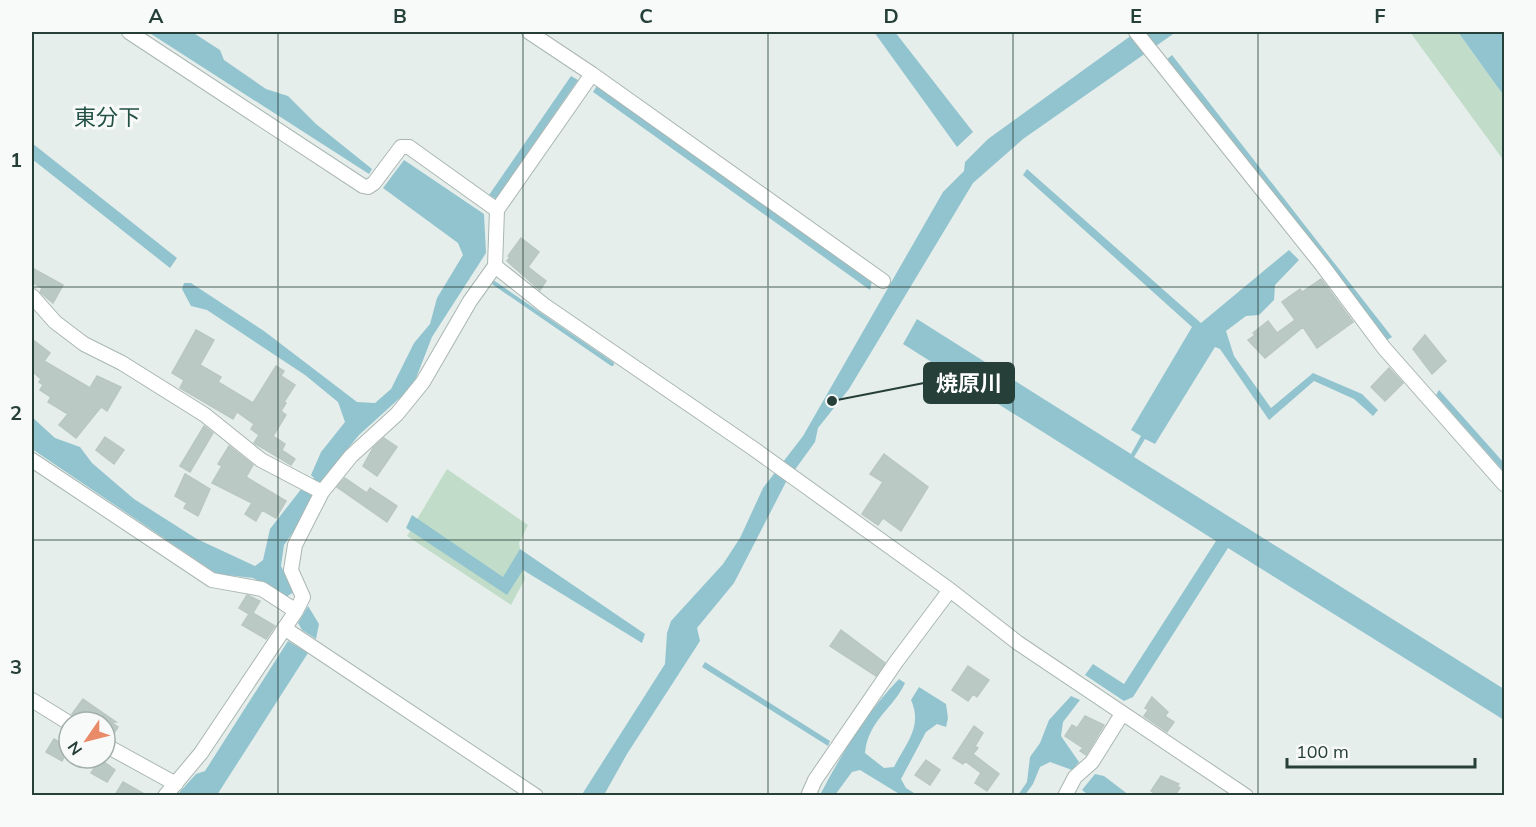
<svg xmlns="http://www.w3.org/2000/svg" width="1536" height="827" font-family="Mulish,'Noto Sans JP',sans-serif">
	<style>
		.green { fill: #c1ddc9 }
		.water { fill: #92c4cf }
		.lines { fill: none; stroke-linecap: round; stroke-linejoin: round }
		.stream { stroke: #92c4cf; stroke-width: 4 }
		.building { fill: #bbc9c4; stroke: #b9c7c2; stroke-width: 1.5 }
		.minor-casing { stroke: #a9b6b2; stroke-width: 16 }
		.minor { stroke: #fff; stroke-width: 14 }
		.grid { fill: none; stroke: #263f39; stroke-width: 1.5; stroke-opacity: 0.55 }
		.labels { text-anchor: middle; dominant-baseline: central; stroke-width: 6; stroke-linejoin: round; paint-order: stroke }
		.neighbourhood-label { font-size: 22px; fill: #235146; stroke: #f7faf9 }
		.leader { fill: none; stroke: #263f39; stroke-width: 2 }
		.callout-dot { fill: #263f39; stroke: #f7faf9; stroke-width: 2 }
		.callout { fill: #263f39; stroke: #263f39; stroke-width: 2 }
		.callout-label { font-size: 22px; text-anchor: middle; font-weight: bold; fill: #fff }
		.neatline { fill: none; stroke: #263f39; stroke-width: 2 }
		.grid-label { font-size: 20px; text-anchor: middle; font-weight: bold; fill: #263f39 }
	</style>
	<rect width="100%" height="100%" fill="#e6eeeb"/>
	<path class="green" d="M1410 32H1458L1504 96V161Z
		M447 469 528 525 519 543 525 579 511 605 407 536Z"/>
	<path class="water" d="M148 32H192L220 50 224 60 266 89 288 96 316 124 372 169 369 174Z
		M874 32H895L973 132 957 147Z
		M1136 32H1176L1023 139 973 183 849 389 818 428 815 442 786 482 734 583 697 628 700 641 627 754 604 795 581 796 665 664 667 633 671 621 723 564 740 538 763 488 803 436 943 192 964 171 965 162 988 139Z
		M1458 32H1504V96Z
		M1172 55 1392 337 1387 340 1166 60Z
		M571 76 578 80 496 199 489 195Z
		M598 84 872 281 870 290 593 92Z
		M32 143 177 258 170 268 32 159Z
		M404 160 484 214 486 253 432 337 413 386 359 435 321 481 303 518 284 545 281 566 294 592 286 597 253 578 217 574 32 449V417L55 438 80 447 92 463 134 499 197 539 255 566 263 560 270 529 302 488 308 490 314 478 311 475 321 452 345 422 338 402 305 375 207 310 191 306 182 289 184 283H191L264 331 357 402 375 403 391 389 414 343 430 324 437 298 463 255 458 243 383 188Z
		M1027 169 1201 323 1289 250 1299 260 1275 285 1274 300 1259 315 1246 316 1226 331 1234 356 1271 408 1313 373 1362 394 1378 410 1373 416 1354 399 1314 381 1269 420 1220 349 1215 347 1155 444 1145 439 1134 457 1504 689V720L1228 548 1133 697 1124 701 1085 675 1093 664 1124 684 1216 541 903 344 917 319 1131 454 1141 436 1131 430 1192 327 1023 175Z
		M1439 390 1504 463V472L1436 395Z
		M412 515 503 577 520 549 645 634 642 643 523 570 507 595 406 528Z
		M308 606 319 624 316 639 302 630 298 623Z
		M288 641 308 653 217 795H177L196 774 205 771Z
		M705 662 830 741 828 746 702 667Z
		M899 679 905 683C894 708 868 720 865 753L884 768 894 767C906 743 923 727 911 700L919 687 946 704 948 718 946 727 937 724 926 732 901 779 906 788 917 795H901L860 770 852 772 835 795H820C842 753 866 713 899 679Z
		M1071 696 1080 700 1063 722 1061 736 1079 762 1072 770 1050 762 1040 767 1033 784 1025 795H1018L1027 782 1030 757 1040 743 1049 720Z
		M1095 774 1104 776 1129 795H1088L1082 790Z"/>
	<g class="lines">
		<path class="stream" d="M494 283 612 364"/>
	</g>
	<path class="building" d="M521 238 539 252 528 267 546 281 540 290 507 261 510 257 508 256Z
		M32 268 63 285 53 303 40 292 42 288 32 282Z
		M1321 279 1353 322 1317 348 1303 327 1265 358 1248 340 1255 335 1253 333 1268 321 1277 333 1295 320 1282 302 1300 289 1302 292Z
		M196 330 214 340 200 365 221 377 218 382 253 403 276 366 284 371 281 376 295 385 284 402 286 403 281 411 286 415 273 436 285 444 282 450 295 459 291 465 254 443 259 435 251 429 254 424 237 412 233 419 180 388 184 380 172 373Z
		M1425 335 1446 361 1432 374 1413 349Z
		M32 339 50 353 44 361 90 388 97 376 121 387 107 411 101 407 76 438 59 425 68 414 48 402 51 397 40 390 43 385 39 382 41 379 32 371Z
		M1389 368 1403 383 1385 401 1371 387Z
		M204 426 213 433 190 472 180 466Z
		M105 437 124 450 114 464 96 450Z
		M384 438 397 447 377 476 363 466 373 448Z
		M229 446 253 465 246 477 286 501 276 518 262 510 256 521 245 514 252 503 212 483 222 466 218 464Z
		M884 454 928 487 901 531 883 518 878 525 862 514 883 482 870 474Z
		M185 474 210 489 198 516 184 508 187 503 175 496Z
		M345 478 367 493 370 488 397 506 387 522 337 487Z
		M247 595 260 601 253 613 275 626 266 639 242 625 249 614 239 608Z
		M841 630 885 663 876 676 830 646Z
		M968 666 989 680 977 697 973 694 968 701 952 690Z
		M1152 697 1168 712 1165 716 1174 722 1167 732 1144 716 1148 710 1145 708Z
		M83 699 116 722H111L118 727 111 738 105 736V722H84L72 714Z
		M1085 716 1104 725 1086 755 1080 751 1083 748 1065 736 1072 725 1077 728Z
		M974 726 983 733 975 746 978 748 973 754 999 774 987 791 975 783 981 773 965 761 963 764 953 758Z
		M54 739 69 748 62 761 46 752Z
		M100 759 115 770 107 782 91 773Z
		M926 760 940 770 930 785 915 775Z
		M1161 776 1179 784 1177 786 1180 788 1175 795H1158L1151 791Z
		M123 782 146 795H115Z"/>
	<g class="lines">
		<g class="minor-casing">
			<path id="minor" d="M129 32 363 186 368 187 374 183 401 147H409L497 210
				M1136 32 1322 265 1384 348 1504 484
				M592 74 883 281
				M495 266 544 305 754 449 950 590 1018 643 1246 796
				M32 296 55 322 84 344 122 363 205 415 261 460 322 492
				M32 460 212 580 262 589 296 611
				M284 628 536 796
				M32 700 69 723
				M105 745 176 784
				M165 796 201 753 296 611 303 597 291 570 295 545 322 492 351 456 397 414 423 382 470 301 495 266 497 210 592 74 529 32
				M808 796 815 780 896 662 950 590
				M1065 796 1075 777 1092 762 1122 714"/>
		</g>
		<use href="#minor" class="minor"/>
	</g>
	<path class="grid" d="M278 32V796M523 32V796M768 32V796M1013 32V796M1258 32V796M32 287H1504M32 540H1504"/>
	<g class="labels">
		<g class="neighbourhood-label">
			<text x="107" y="117">東分下</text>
		</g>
	</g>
	<path class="leader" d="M832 401L924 383"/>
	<circle class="callout-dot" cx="832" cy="401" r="6"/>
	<rect class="callout" x="924" y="363" width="90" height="40" rx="6"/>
	<g class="callout-label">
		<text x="969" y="391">焼原川</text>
	</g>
	<rect width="1536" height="827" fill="none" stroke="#f7faf9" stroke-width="66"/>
	<g transform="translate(87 740) rotate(235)"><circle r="28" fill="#f7faf9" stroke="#a3afac" stroke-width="1.5"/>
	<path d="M0-4.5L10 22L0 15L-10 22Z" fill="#e98b69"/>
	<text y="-9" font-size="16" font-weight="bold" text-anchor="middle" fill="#263f39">N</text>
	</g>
	<path d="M1287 758v9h188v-9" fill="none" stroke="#263f39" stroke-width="3"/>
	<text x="1296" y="758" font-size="18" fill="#263f39" stroke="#f7faf9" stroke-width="4.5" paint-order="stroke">100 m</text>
	<rect x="33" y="33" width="1470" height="761" class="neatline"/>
	<g class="grid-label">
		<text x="156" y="23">A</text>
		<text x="400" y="23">B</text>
		<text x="646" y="23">C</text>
		<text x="891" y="23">D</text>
		<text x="1136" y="23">E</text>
		<text x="1380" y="23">F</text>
		<text x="16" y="167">1</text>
		<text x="16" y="420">2</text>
		<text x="16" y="674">3</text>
	</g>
</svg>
